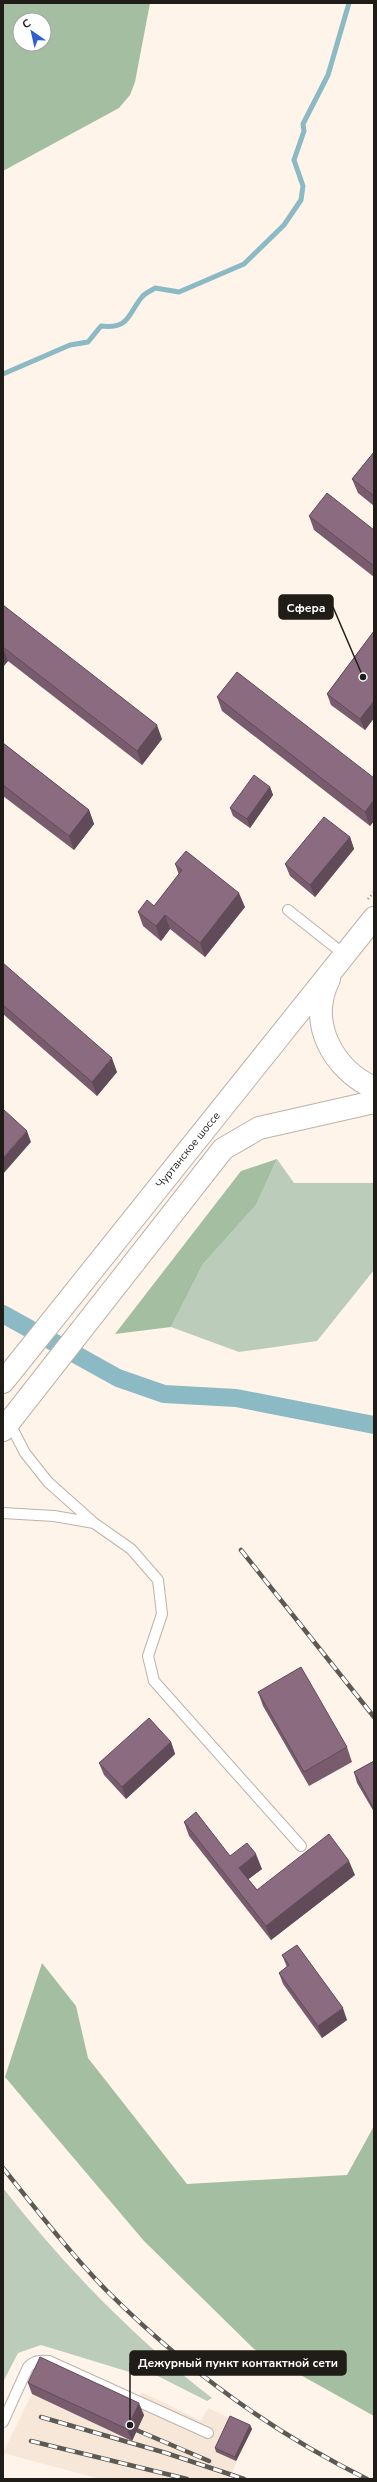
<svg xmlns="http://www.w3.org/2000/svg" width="377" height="2482" font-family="'Nunito Sans',sans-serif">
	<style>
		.built { fill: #f7e7d8 }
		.green { fill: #bbccba }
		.forest { fill: #a3bea1; fill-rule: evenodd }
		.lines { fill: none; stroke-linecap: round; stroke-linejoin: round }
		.stream { stroke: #8bb9c4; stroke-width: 5 }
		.canal { stroke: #8bb9c4; stroke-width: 18 }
		.lane-casing { stroke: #bcb2a9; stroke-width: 12 }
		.secondary-casing { stroke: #bcb2a9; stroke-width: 24 }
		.path { stroke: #8d867f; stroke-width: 2.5; stroke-dasharray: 1 3; stroke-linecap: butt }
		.lane { stroke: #fff; stroke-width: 10 }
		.secondary { stroke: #fff; stroke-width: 22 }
		.rail-casing { stroke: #5d5953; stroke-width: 4.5 }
		.rail { stroke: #fff; stroke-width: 3; stroke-dasharray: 9; stroke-linecap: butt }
		.wall { fill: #785c6d }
		.shaded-wall { fill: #614b59 }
		.building { fill: #8b6b7f; stroke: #614b59 }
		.labels { text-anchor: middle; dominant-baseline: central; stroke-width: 4; stroke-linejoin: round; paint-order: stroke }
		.street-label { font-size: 11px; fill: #201d19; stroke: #fff }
		.leader { fill: none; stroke: #201d19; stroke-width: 1.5 }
		.callout-dot { fill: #201d19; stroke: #fff; stroke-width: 1.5 }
		.callout { fill: #201d19; stroke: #201d19; stroke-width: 1.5 }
		.callout-label { font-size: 12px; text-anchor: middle; font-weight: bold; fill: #fff }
	</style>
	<rect width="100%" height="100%" fill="#fef4ea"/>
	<path class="built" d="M44 2369 134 2410 142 2392 201 2421 208 2408 252 2429 229 2479H100L3 2453Z"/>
	<path class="green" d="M277 1159 294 1183H374V1270L317 1341 239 1352 171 1327 203 1264 256 1205Z
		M3 2188C65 2267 133 2337 212 2398L207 2401 146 2370 136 2374 41 2345 18 2353 3 2382Z"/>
	<path class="forest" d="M3 3H150L135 82 130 95 119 108 3 171ZM20 20H44V44H20Z
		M277 1159 256 1205 203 1264 171 1327 115 1334 241 1171Z
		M42 1963 76 2006 88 2058 187 2184 347 2175 374 2126V2416L254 2349 144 2241 5 2077Z"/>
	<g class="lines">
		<path class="stream" d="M3 374 70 345 88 342 101 326C130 329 127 315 142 297 145 293 151 291 155 288L179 292 244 264 284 225 301 200 303 186 294 160 304 131 303 124 328 75 349 3"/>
		<path class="canal" d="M3 1314 118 1378 164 1394 236 1398 374 1425"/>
		<g class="lane-casing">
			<path id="lane" d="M288 910 345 955
				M9 1422 25 1453 48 1482 94 1523 131 1549 158 1580 162 1614 148 1656 154 1681 301 1846
				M3 1513 54 1516 94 1523
				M3 2422 28 2367C34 2361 40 2360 49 2361L208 2433"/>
		</g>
		<g class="secondary-casing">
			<path id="secondary" d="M329 979C307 1023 333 1069 374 1088
				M3 1382 374 918
				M3 1430 223 1149 259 1128 374 1102"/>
		</g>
		<path class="path" d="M368 899 374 892"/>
		<use href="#lane" class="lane"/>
		<use href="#secondary" class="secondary"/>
		<g class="rail-casing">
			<path id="rail" d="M241 1550 374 1717
				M3 2168C36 2209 69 2252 106 2290 183 2367 270 2431 367 2479
				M41 2417 166 2453 244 2479
				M127 2426 209 2461
				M31 2441 187 2479"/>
		</g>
		<use href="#rail" class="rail"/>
	</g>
	<path class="wall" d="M374 452V506L358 493 352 479Z
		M309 516 374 530V577L314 530Z
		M3 605 162 739 142 765 8 661 3 667Z
		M374 631V718L365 730 331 705 327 694Z
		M217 697 374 778V821L370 826 222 711Z
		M3 743 89 810 94 824 74 850 3 796Z
		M270 787 273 795 250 828 233 816 230 808Z
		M350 837 354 849 315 897 290 876 285 864Z
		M175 864 245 907 205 957 170 929 161 941 143 926 138 912 154 906 179 875Z
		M3 963 117 1072 97 1096 3 1014Z
		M258 1692 347 1747 352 1762 309 1786 263 1706Z
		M171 1742 175 1754 126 1799 104 1775 99 1763Z
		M374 1761V1812L357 1783 354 1772Z
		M184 1822 230 1856 262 1869 248 1879 257 1890 355 1875 271 1940 189 1836Z
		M282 1955 347 2020 322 2038 283 1984 279 1973 287 1967Z
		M28 2383 144 2415 132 2441 32 2394Z
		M250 2425 252 2429 236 2461 216 2452 215 2448Z"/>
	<path class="shaded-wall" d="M3 648 8 661 3 667Z
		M374 701V718L365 730 360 719Z
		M157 725 162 739 142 765 137 751Z
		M270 787 273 795 250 828 247 819Z
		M374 800V821L370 826 365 812Z
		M89 810 94 824 74 850 69 836Z
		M350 837 354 849 315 897 310 885Z
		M239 893 245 907 205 957 200 943Z
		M165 915 170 929 161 941 156 926Z
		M112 1058 117 1072 97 1096 92 1082Z
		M27 1131 31 1142 3 1174V1158Z
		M171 1742 175 1754 126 1799 122 1787Z
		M256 1854 262 1869 245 1882 239 1868Z
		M349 1861 355 1875 271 1940 266 1926Z
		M343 2008 347 2020 322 2038 318 2026Z
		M139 2403 144 2415 132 2441 127 2429Z
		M250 2425 252 2429 236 2461 235 2457Z"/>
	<path class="building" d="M374 452V496L352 479Z
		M327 493 374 530V566L309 516Z
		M3 605 157 725 137 751 3 647Z
		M374 631V701L360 719 327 694Z
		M237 672 374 778V800L365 812 217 697Z
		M3 743 89 810 69 836 3 785Z
		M254 775 270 787 247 819 230 808Z
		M324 817 350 837 310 885 285 864Z
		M186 851 239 893 200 943 165 915 156 926 138 912 147 900 154 906 182 870 175 864Z
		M3 963 112 1058 92 1082 3 1005Z
		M3 1109 27 1131 3 1158Z
		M301 1667 347 1747 304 1772 258 1692Z
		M149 1718 171 1742 122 1787 99 1763Z
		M374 1761V1809L354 1772Z
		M196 1812 230 1856 247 1843 256 1854 239 1868 257 1890 329 1834 349 1861 266 1926 184 1822Z
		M297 1945 343 2008 318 2026 279 1973 289 1965 282 1955Z
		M40 2357 139 2403 127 2429 28 2383Z
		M230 2416 250 2425 235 2457 215 2448Z"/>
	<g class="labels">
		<g class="street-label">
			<text transform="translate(188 1150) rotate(-51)">Чуртанское шоссе</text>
		</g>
	</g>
	<path class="leader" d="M363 677L333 607M130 2425L130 2363"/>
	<g class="callout-dot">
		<circle cx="363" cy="677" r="4"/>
		<circle cx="130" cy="2425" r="4"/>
	</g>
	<g class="callout">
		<rect x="279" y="595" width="54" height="24" rx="4"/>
		<rect x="130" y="2351" width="216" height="24" rx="4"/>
	</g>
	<g class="callout-label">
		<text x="306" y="612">Сфера</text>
		<text x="238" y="2367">Дежурный пункт контактной сети</text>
	</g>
	<rect width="377" height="2482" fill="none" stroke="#201d19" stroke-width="8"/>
	<g transform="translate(32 32) rotate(326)"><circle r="19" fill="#ffffff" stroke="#a6a5a3"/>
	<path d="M0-3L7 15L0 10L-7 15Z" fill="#3060cf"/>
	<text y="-6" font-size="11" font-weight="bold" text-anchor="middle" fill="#201d19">С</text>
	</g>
</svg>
